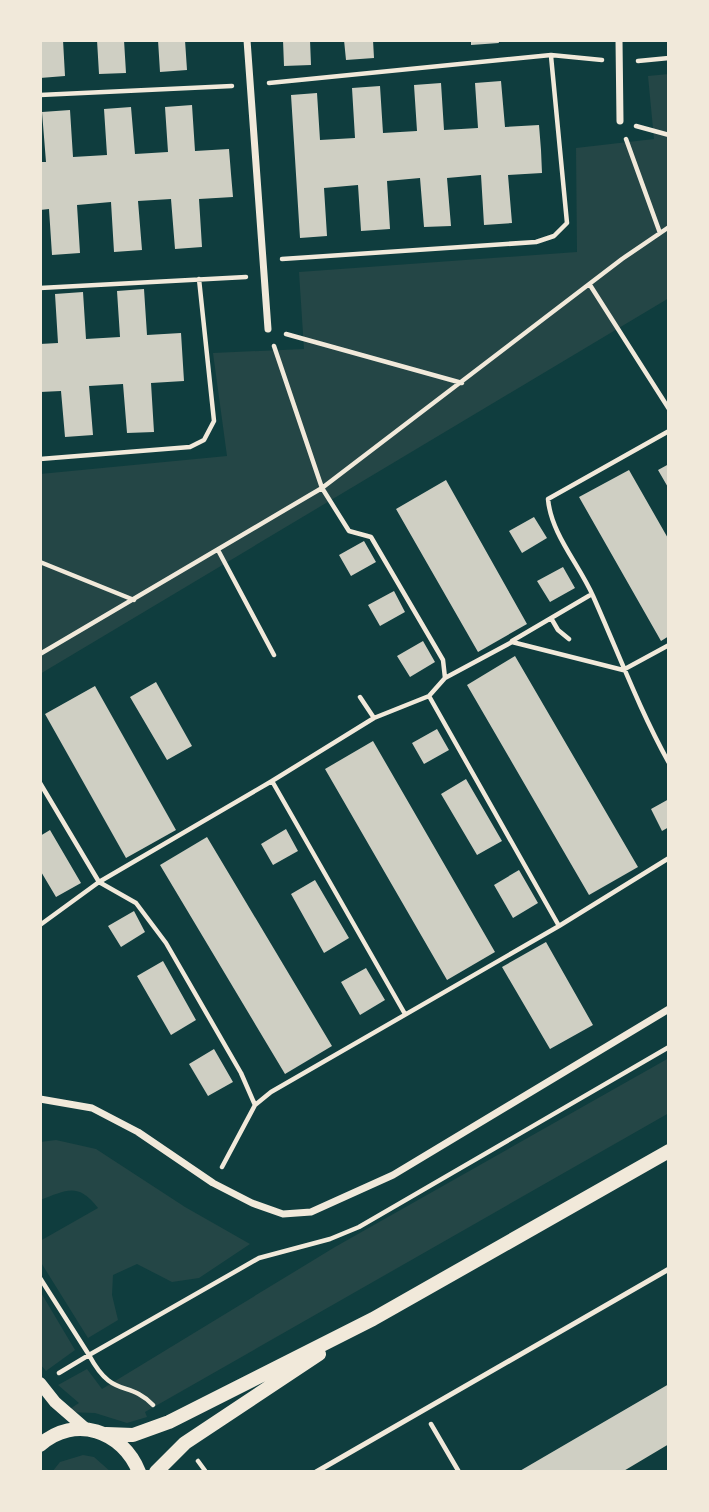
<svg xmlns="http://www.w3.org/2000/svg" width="709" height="1512" font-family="Helvetica,sans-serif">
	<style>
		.green { fill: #244646 }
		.building { fill: #cfcfc3 }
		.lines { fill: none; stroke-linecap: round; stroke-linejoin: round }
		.path { stroke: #f1e9da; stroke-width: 4.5 }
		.service { stroke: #f1e9da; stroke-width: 5 }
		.minor { stroke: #f1e9da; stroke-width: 7 }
		.tertiary { stroke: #f1e9da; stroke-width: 12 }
		.secondary { stroke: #f1e9da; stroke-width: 14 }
	</style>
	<rect width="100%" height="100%" fill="#0f3d3e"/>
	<path class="green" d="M669 74V298L40 674V474L227 456 213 353 304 349 299 272 577 252 576 148 654 139 648 76Z
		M669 1058V1113L145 1412 147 1417 127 1423 95 1413 65 1412 79 1403 58 1385 87 1369 102 1389 335 1247Z
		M56 1140 96 1149 185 1207 250 1244 199 1278 172 1282 137 1264 113 1275 112 1295 118 1320 88 1338 40 1261V1241L98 1208C78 1182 67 1190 40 1200V1142Z
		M40 1291 75 1350 46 1371 40 1364Z
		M83 1455 94 1457 111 1472H52L60 1462Z"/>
	<path class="building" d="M40 40H63L65 76 40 78Z
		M97 40H124L126 73 99 74Z
		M158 40H185L187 70 160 72Z
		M283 40H310L311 65 284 66Z
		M344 40H373L374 58 346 60Z
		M471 40H498L499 43 471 45Z
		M501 81 505 127 539 125 541 150 542 173 508 175 512 223 484 225 481 175 447 178 451 226 424 227 420 178 387 181 390 229 361 231 358 185 324 188 327 236 300 238 291 95 317 93 320 140 355 138 352 88 380 86 383 133 417 131 414 85 441 83 444 130 478 128 475 83Z
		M192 105 195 151 229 149 231 174 233 197 199 199 202 247 175 249 171 199 138 201 142 250 114 252 111 202 77 205 80 253 52 255 49 209 40 210V162H46L42 112 70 110 73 157 107 155 104 109 131 107 135 154 168 152 165 107Z
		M144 289 147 335 181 333 184 381 151 383 154 432 127 433 123 384 89 386 93 435 65 437 61 391 40 392V344L58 343 55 294 83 292 86 339 120 337 117 291Z
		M669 464V489L658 470Z
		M629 470 669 540V636L661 641 579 497Z
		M446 480 527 624 478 652 396 509Z
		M534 517 547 538 522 553 509 531Z
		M364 541 376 562 351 576 339 555Z
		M563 567 575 588 550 602 537 581Z
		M394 591 405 612 380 626 368 605Z
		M423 641 435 662 410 677 397 656Z
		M515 656 638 867 589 895 467 685Z
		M156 682 192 746 167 760 130 697Z
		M95 686 176 830 126 858 45 714Z
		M437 729 449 750 424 764 412 743Z
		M373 741 495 952 447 980 325 769Z
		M466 779 502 841 477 855 441 794Z
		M669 799V827L662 831 651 809Z
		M286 829 298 851 273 865 261 844Z
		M50 830 81 883 56 897 40 870V836Z
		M207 837 332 1046 285 1074 160 865Z
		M519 870 538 903 513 918 494 885Z
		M315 880 349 938 324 953 291 894Z
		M134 911 145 932 121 947 108 926Z
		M546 942 593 1025 550 1049 502 967Z
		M163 961 196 1020 171 1035 137 976Z
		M366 968 385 1000 360 1015 341 982Z
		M214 1049 233 1082 208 1096 189 1064Z
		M669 1384V1444L622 1472H518Z"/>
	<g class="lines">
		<path class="path" d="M638 61 669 58
			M269 83 551 55 602 60
			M40 95 232 86
			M636 126 669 135
			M626 139 660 233
			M282 259 536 242 554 236 567 223 551 56
			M590 285 669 409
			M40 288 246 277
			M286 334 462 383
			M274 346 322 488 349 531 371 537 443 660 445 678
			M669 431 548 499C551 534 579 564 593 596 618 652 639 709 669 763
			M40 459 190 447 204 440 214 421 199 279
			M218 550 274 655
			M40 562 134 600
			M551 618 558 630 569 639
			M512 641 592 594
			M40 654 322 488 622 259 669 227
			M429 696 559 926
			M360 697 374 718
			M40 783 99 882 40 925
			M405 1014 272 781 374 718 429 696 445 678 512 642 623 670 669 645
			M255 1105 241 1073 166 943 136 903 99 882 272 781
			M222 1167 255 1105 271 1092 559 926 669 858
			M40 1278 89 1355 259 1258 330 1239 359 1227 669 1047
			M59 1373 89 1355C113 1400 128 1379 153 1405
			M431 1424 459 1472
			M198 1461 206 1472"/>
		<path class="service" d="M316 1472 669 1269"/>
		<path class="minor" d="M247 40 268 329
			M619 40 620 121
			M40 1099 92 1108 138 1132 213 1183 252 1203 283 1214 311 1212 393 1175 669 1009"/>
		<path class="tertiary" d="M40 1383 55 1402 86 1429"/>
		<path class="secondary" d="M106 1434 133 1435 169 1422 373 1319 669 1151
			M40 1445C75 1414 123 1431 139 1472
			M156 1472 185 1443 319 1354"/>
	</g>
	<rect width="709" height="1512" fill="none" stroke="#f1e9da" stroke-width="84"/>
</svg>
